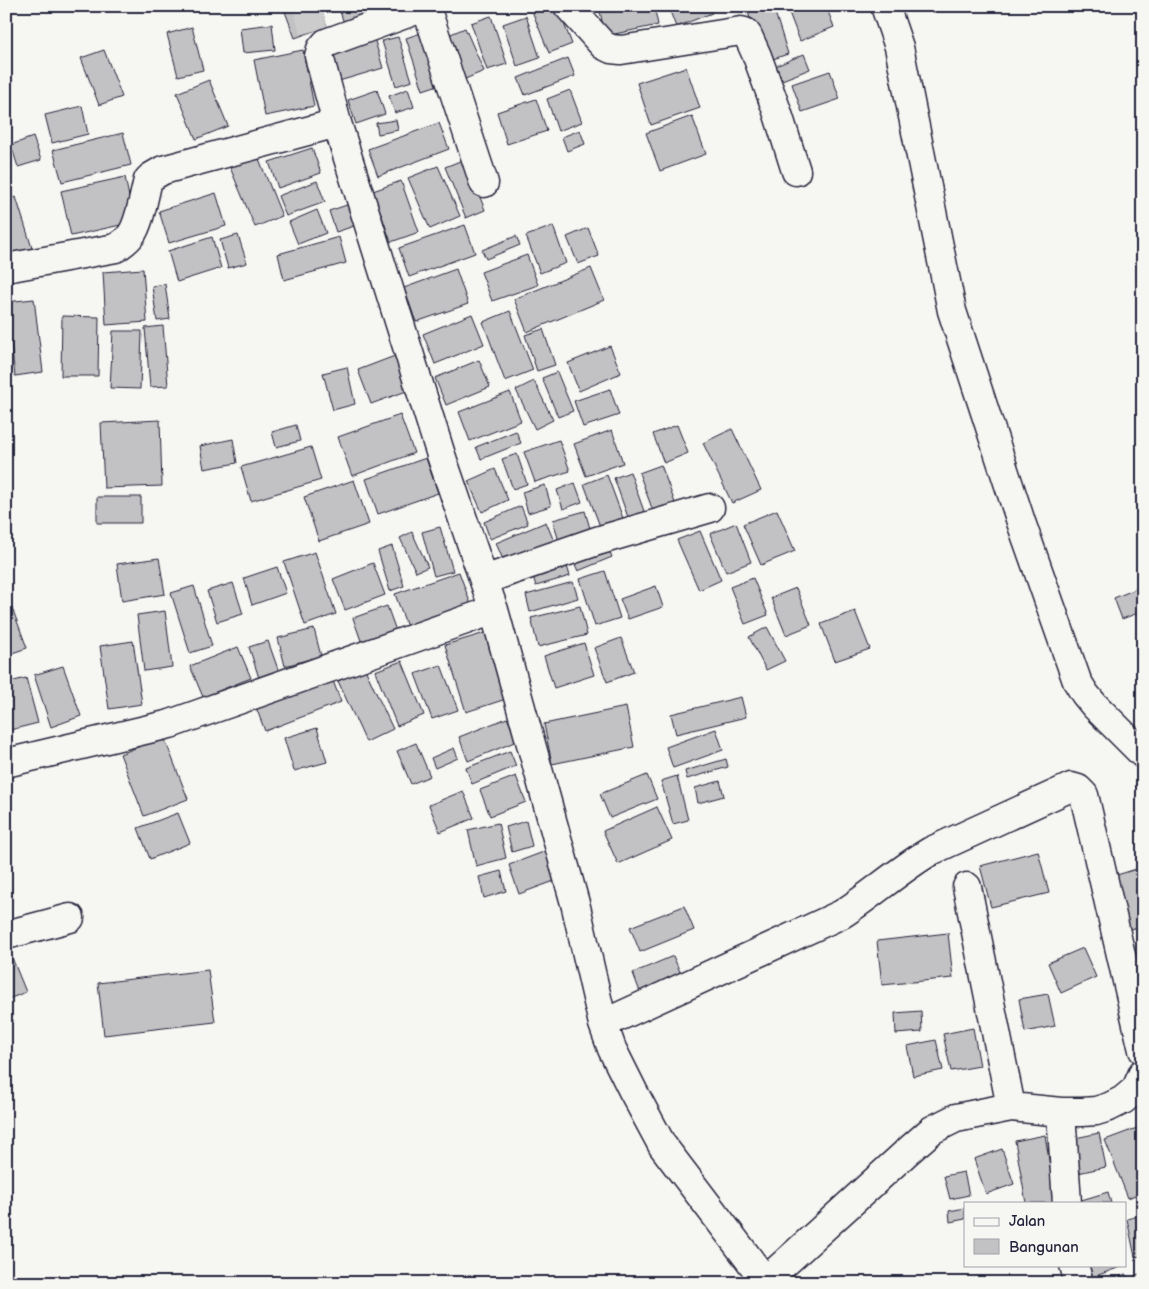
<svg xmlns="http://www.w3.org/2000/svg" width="1149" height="1289" font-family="'Balsamiq Sans',sans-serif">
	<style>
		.building { fill: #c2c2c4; stroke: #22223b }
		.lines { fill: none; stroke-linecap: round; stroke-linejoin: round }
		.minor-tunnel { stroke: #cccccd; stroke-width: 28; stroke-dasharray: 28 14; stroke-linecap: butt }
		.minor-casing { stroke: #22223b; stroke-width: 31 }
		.minor { stroke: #f6f6f2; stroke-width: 28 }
	</style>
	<rect width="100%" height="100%" fill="#f6f6f2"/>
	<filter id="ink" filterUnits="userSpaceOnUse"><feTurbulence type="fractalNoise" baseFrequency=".02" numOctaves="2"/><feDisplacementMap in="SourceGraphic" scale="10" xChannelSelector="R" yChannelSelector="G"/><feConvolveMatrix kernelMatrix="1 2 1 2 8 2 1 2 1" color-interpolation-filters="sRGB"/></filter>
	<g filter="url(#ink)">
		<path class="building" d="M290 6H320L327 26 295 38 284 9Z
			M338 6H389L344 23Z
			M543 6H557L572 44 549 53 532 11Z
			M599 6H654L658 25 605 36Z
			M668 6H709L712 13 676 27Z
			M755 6H773L788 54 764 62 747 9Z
			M797 6H826L834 27 800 41 788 10Z
			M491 16 507 64 487 70 471 23Z
			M526 16 540 58 517 66 503 24Z
			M272 24 275 50 243 53 240 28Z
			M192 27 203 70 178 76 167 34Z
			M465 28 484 71 458 82 439 39Z
			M424 32 441 84 423 90 406 38Z
			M398 37 412 81 396 86 382 41Z
			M374 38 383 68 339 81 330 52Z
			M104 50 122 97 99 105 81 58Z
			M303 50 314 106 265 116 254 60Z
			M804 54 810 69 782 80 776 66Z
			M568 58 575 76 525 95 518 78Z
			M686 67 700 108 651 125 637 83Z
			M830 71 840 99 802 112 792 84Z
			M209 80 228 126 196 139 177 93Z
			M408 89 414 107 395 113 389 96Z
			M377 90 385 114 356 124 348 100Z
			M570 90 582 122 558 131 547 99Z
			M536 99 547 131 507 144 497 112Z
			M82 106 88 134 52 143 45 115Z
			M692 116 706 154 660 171 646 133Z
			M396 120 398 130 378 134 376 123Z
			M439 123 449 149 378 176 368 149Z
			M580 130 585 144 567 151 562 137Z
			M123 133 131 165 62 182 53 150Z
			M33 137 41 160 18 167 11 145Z
			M312 148 321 173 278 188 269 162Z
			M257 154 282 216 255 227 229 165Z
			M465 159 485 210 466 218 445 167Z
			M438 166 460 216 430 229 408 178Z
			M125 177 134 222 71 236 61 191Z
			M317 181 325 202 286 216 278 196Z
			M401 181 419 232 391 242 373 191Z
			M216 193 226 226 169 243 159 211Z
			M16 197 32 248 11 255 6 241V200Z
			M353 203 360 224 336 232 329 211Z
			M317 210 326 233 298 244 289 222Z
			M465 225 475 253 409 277 399 248Z
			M553 226 566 263 540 273 526 236Z
			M588 228 599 256 578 264 567 237Z
			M238 235 247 263 228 268 220 240Z
			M516 236 520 245 486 259 482 250Z
			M212 237 221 268 177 282 168 251Z
			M339 237 346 263 284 280 278 254Z
			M527 255 538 285 492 301 481 272Z
			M591 268 604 300 527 332 514 299Z
			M143 269 147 322 106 325 103 272Z
			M456 269 468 304 416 322 404 288Z
			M165 284 170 319 157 321 152 286Z
			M34 299 43 372 15 376 6 302Z
			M510 311 533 370 505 381 483 322Z
			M472 314 484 344 435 364 423 334Z
			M62 316 99 317 98 376H61Z
			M163 326 168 386 150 387 145 328Z
			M543 329 555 365 537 371 525 335Z
			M113 331H142L140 389 110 388Z
			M610 346 621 373 579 391 568 363Z
			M400 354 412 389 371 404 358 370Z
			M479 360 490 387 446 405 435 378Z
			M347 367 355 404 333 410 323 373Z
			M557 372 573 411 558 417 542 378Z
			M534 381 553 420 535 429 516 390Z
			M610 389 619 415 583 427 574 401Z
			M510 392 521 421 470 441 459 412Z
			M400 415 414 453 352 476 338 437Z
			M160 420 162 486 104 488 101 423Z
			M296 425 300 441 276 447 272 432Z
			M677 425 688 453 664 463 653 434Z
			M732 429 761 490 732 503 703 443Z
			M612 430 623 463 586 476 574 444Z
			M516 431 521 443 481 459 476 447Z
			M233 439 237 463 204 469 200 446Z
			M559 440 570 471 535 482 524 452Z
			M311 447 321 480 251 501 241 467Z
			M517 454 527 484 513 489 502 459Z
			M426 458 438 493 378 514 366 479Z
			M661 465 678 511 656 519 639 473Z
			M495 469 508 500 482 512 468 481Z
			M630 472 645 514 629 520 614 478Z
			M607 475 624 521 601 529 584 484Z
			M354 480 369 524 319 541 304 497Z
			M575 483 582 502 563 509 557 490Z
			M545 485 551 506 528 513 522 492Z
			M97 497H141V523H97Z
			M521 506 528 524 490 539 484 522Z
			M777 510 795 551 761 565 743 524Z
			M585 511 593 539 561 549 553 520Z
			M546 522 556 546 506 567 496 543Z
			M736 523 751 562 726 572 710 534Z
			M440 527 453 571 434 576 422 532Z
			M700 531 721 580 699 590 677 540Z
			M412 532 428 567 416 572 400 538Z
			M606 542 612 557 578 571 571 556Z
			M392 546 404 586 390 591 378 551Z
			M315 552 336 614 305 625 284 562Z
			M564 556 570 576 536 586 530 567Z
			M159 558 165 594 122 601 117 564Z
			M373 563 385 595 345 610 333 579Z
			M277 567 286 593 252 605 244 578Z
			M605 571 620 618 595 626 580 579Z
			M459 572 474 613 410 635 395 594Z
			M753 578 768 615 745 624 730 587Z
			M573 582 578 598 530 612 526 595Z
			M233 583 243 614 217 622 207 591Z
			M194 586 212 646 190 653 171 593Z
			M656 586 663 607 628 619 620 599Z
			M1143 586V611L1122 619 1114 598Z
			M796 588 811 625 786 635 771 598Z
			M11 605 27 648 6 655V607Z
			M387 606 399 639 365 652 353 618Z
			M580 606 587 635 538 647 531 618Z
			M165 611 172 667 144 671 137 615Z
			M855 611 870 649 835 661 821 624Z
			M767 627 785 661 766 670 749 637Z
			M314 629 321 656 285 666 278 638Z
			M485 633 506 699 466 712 445 645Z
			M621 638 634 672 607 682 594 648Z
			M133 641 142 704 109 709 100 646Z
			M268 641 280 675 260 681 249 647Z
			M584 643 594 675 554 688 544 656Z
			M238 647 251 678 203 697 190 666Z
			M402 661 424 715 397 726 375 671Z
			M441 665 458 710 432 719 415 674Z
			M63 666 81 716 51 727 34 675Z
			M365 669 393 729 366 742 338 681Z
			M330 673 341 702 265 731 254 702Z
			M26 678 38 723 6 731V683Z
			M741 697 746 717 676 734 671 714Z
			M626 707 634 747 552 764 544 724Z
			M507 718 517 741 468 761 459 737Z
			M317 728 327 762 294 771 284 738Z
			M716 729 723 750 673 768 666 747Z
			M164 737 188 799 144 816 120 754Z
			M416 743 430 776 411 784 397 751Z
			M454 748 458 758 435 768 431 758Z
			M510 751 516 766 472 784 466 768Z
			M726 759 728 767 687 779 685 771Z
			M647 775 657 799 610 818 600 794Z
			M516 776 526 802 490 816 480 790Z
			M677 776 688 820 673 824 661 781Z
			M720 781 724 796 698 803 695 788Z
			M463 791 474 818 440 832 429 805Z
			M657 807 672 840 618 864 603 831Z
			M178 813 190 843 150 859 138 828Z
			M526 821 532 846 512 852 506 827Z
			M498 823 506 858 476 866 468 830Z
			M554 848 565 877 519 894 509 865Z
			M1038 851 1049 893 991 907 980 866Z
			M1143 867V925L1125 931 1107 878Z
			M501 871 506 891 484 898 479 877Z
			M684 906 694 930 640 952 630 927Z
			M948 933 953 978 882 985 877 941Z
			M6 948H8L26 992 6 1000Z
			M1083 948 1096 977 1061 993 1048 963Z
			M673 956 681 974 640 992 633 973Z
			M208 970 215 1022 104 1035 98 983Z
			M1048 994 1055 1026 1025 1032 1019 999Z
			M921 1011 922 1032 896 1034 895 1013Z
			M973 1028 980 1066 951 1071 943 1034Z
			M936 1040 943 1070 913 1076 907 1046Z
			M1137 1128 1143 1142V1192L1128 1198 1105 1140Z
			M1099 1133 1106 1167 1073 1174 1066 1140Z
			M1045 1135 1056 1203H1026L1015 1141Z
			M1002 1149 1014 1184 986 1194 974 1159Z
			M964 1172 969 1195 950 1199 944 1176Z
			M1108 1192 1111 1203H1075V1202Z
			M965 1208V1219L950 1222 949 1211Z
			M1138 1216 1143 1239V1256L1135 1257 1127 1219Z
			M1089 1265H1122L1123 1266 1093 1277Z
			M1143 1272V1283H1137L1134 1276Z
			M1126 1274 1129 1283H1104Z"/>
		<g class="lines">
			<path class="minor-tunnel" d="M307 6 314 31"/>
			<g class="minor-casing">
				<path id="minor" d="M427 6 326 43 321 49 319 56 337 123 441 455 494 610
					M568 6 603 45 611 49 621 50 741 31 745 32 748 36 757 56 777 111 796 171
					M885 6 899 47 952 311 1022 525 1077 681 1085 694 1094 705 1143 754
					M426 7 484 183
					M6 268 116 248C121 244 127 241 131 235 140 223 144 195 148 180L151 177 163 170 337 123
					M484 580 597 541 710 508
					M6 763 170 724 494 610 576 907 603 1024 612 1049 633 1091 662 1145 767 1283
					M967 887 1011 1107
					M6 935 70 918
					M603 1024 842 914C873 894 900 869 931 851L1071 787 1078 789 1084 795 1143 1050
					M1061 1112 1067 1203
					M1074 1265 1079 1283
					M763 1283 908 1151 932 1130 956 1118 1011 1107 1061 1112H1082L1096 1111 1109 1107 1123 1100 1136 1089 1143 1073"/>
			</g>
			<use href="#minor" class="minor"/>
		</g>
	</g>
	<rect width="1149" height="1289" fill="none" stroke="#f6f6f2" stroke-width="25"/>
	<rect x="12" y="12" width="1124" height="1264" fill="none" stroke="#22223b" stroke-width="2" filter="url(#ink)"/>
	<rect x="964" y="1202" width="162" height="65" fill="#f6f6f2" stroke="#a1a1a9"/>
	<rect x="974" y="1218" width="25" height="8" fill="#f6f6f2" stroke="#a1a1a9"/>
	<text x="1009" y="1226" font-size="15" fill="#22223b">Jalan</text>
	<rect x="974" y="1239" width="25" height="15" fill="#c2c2c4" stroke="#a1a1a9"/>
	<text x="1009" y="1252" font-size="15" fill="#22223b">Bangunan</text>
</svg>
